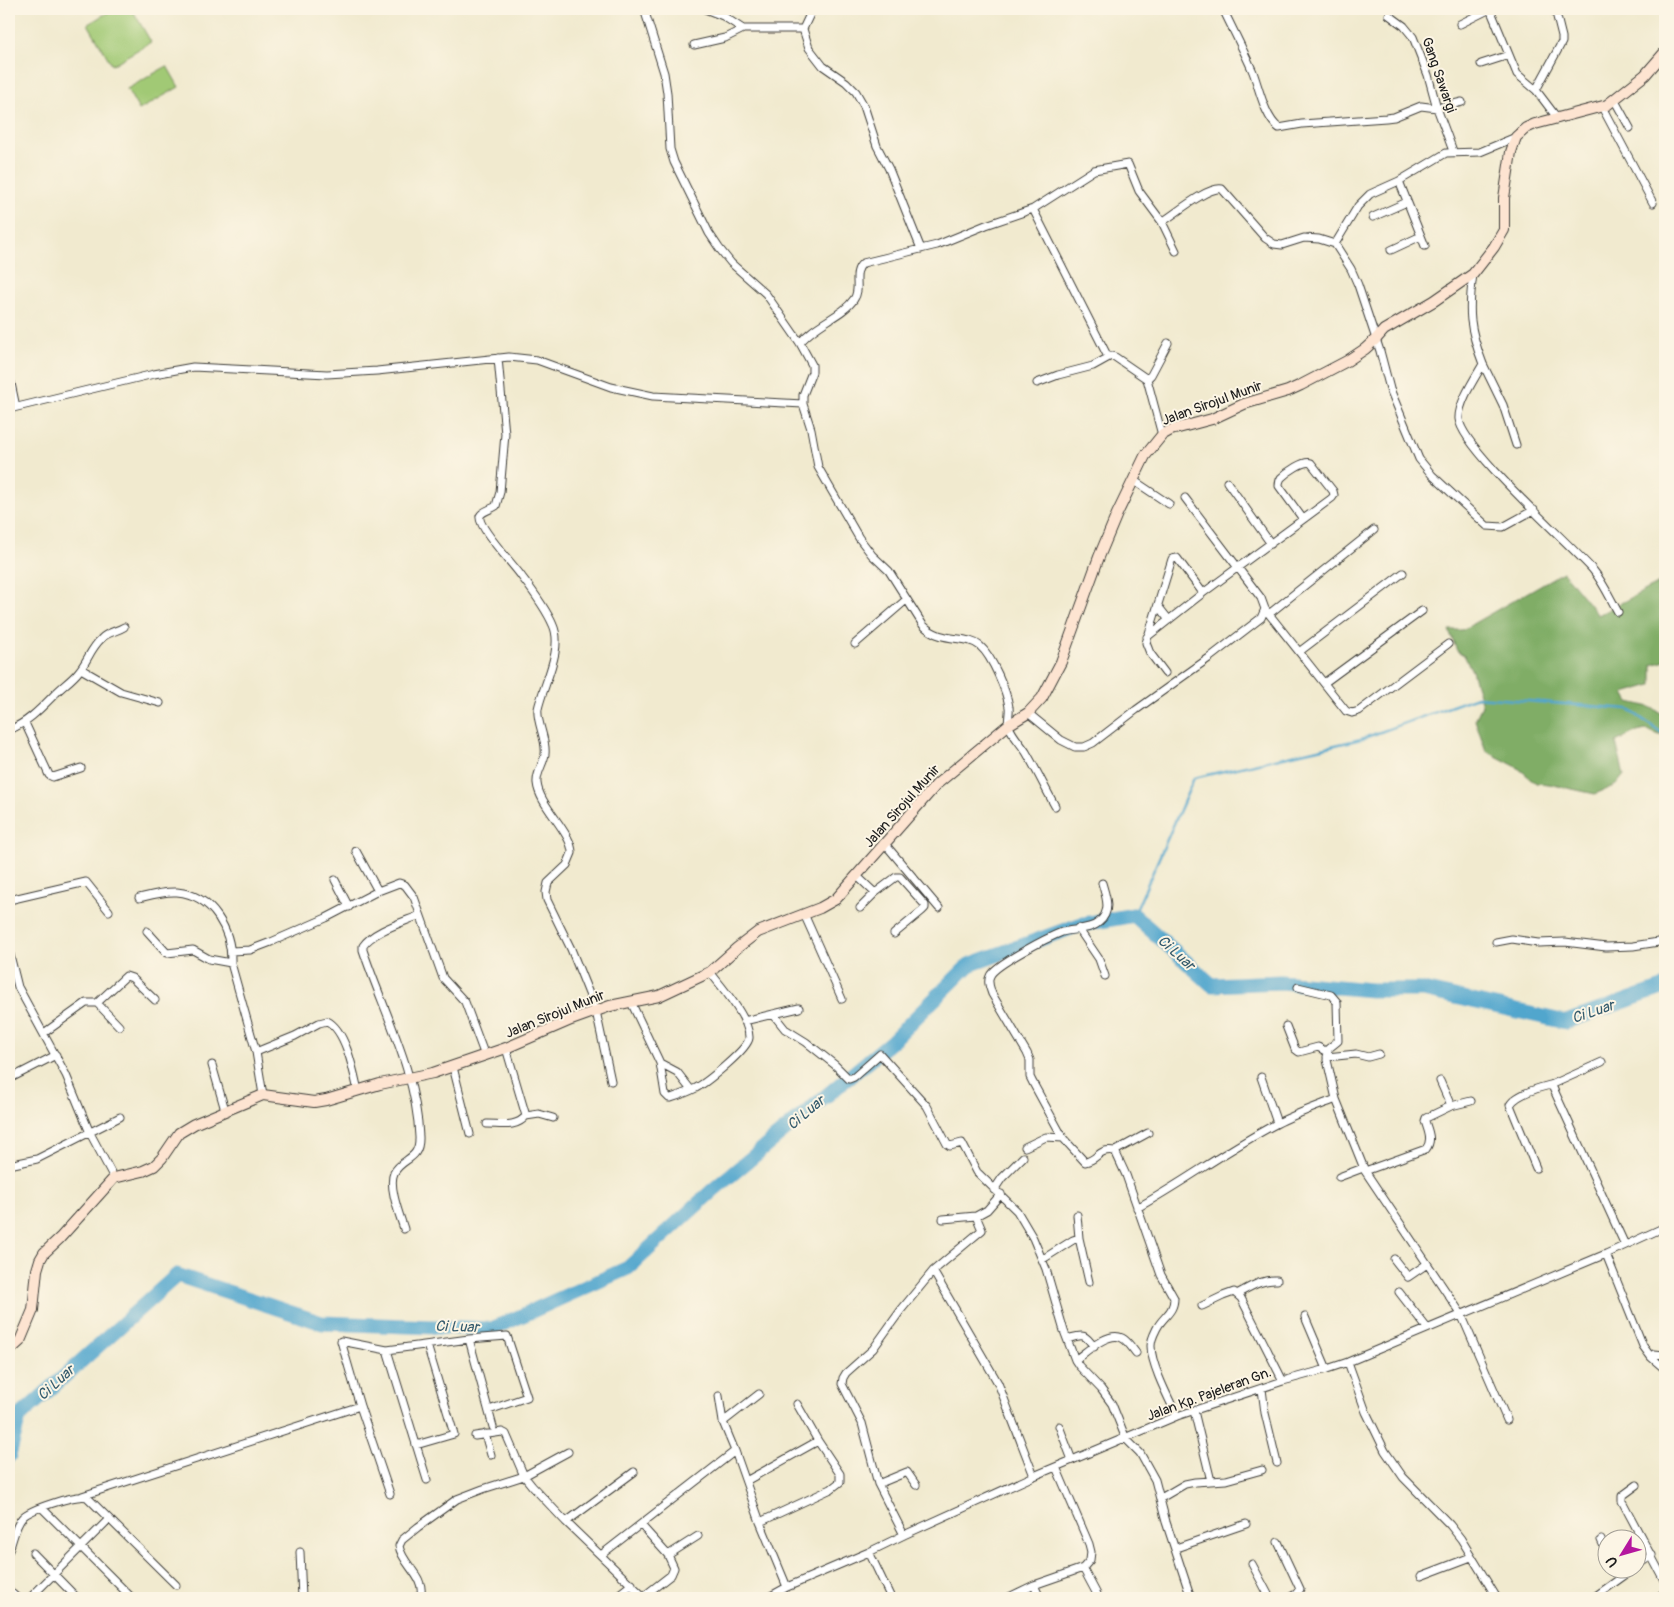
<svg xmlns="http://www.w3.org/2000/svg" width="1674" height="1607" font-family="Pangolin,sans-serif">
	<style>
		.green { fill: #a1c974; stroke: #5e7248 }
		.forest { fill: #80ad66; stroke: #4e6441 }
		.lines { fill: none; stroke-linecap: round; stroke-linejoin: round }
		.stream { stroke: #51a6cd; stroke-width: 2.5 }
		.river { stroke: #51a6cd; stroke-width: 15 }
		.street-casing { stroke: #3c3b37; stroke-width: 9 }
		.secondary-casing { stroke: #3c3b37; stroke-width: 12 }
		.street { stroke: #fff; stroke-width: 7 }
		.secondary { stroke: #fde4d1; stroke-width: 10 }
		.labels { text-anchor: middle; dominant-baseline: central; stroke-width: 4; stroke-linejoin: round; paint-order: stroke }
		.street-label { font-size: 14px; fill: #1c1c1c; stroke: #fcf5e5 }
		.water-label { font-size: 15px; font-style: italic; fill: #345a6c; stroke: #fcf5e5 }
	</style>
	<rect width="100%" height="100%" fill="#fcf5e5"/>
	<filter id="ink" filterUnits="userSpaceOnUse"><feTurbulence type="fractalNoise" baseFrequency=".02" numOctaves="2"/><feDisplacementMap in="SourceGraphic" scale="10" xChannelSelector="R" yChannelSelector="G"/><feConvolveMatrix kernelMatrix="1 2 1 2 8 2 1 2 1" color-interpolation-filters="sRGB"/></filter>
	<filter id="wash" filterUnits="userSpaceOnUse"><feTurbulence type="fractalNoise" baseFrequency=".0096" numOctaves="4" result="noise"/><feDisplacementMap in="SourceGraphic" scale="20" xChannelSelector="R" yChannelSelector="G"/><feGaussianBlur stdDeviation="1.12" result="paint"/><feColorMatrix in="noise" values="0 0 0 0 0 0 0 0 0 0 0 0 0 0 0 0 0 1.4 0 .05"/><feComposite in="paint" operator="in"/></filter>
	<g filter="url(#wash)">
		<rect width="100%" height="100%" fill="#f1eacf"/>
		<path class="green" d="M114 9H132L151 42 112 65 88 24Z
			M167 66 179 87 139 110 127 89Z"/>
		<path class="forest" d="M1563 572 1598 615 1663 581 1665 586V661L1652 665V685L1624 693 1629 702 1650 707 1665 715V737L1646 730 1633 733 1616 742 1624 775 1616 785 1595 794 1549 784 1536 783 1517 767 1486 751 1475 720 1482 705 1472 671 1464 655 1457 651 1449 630H1462Z"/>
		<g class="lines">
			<path class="stream" d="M1134 915 1194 778 1361 739 1477 697 1628 709 1665 735"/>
			<path class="river" d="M9 1456 19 1417 177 1275 322 1323 492 1329 628 1268 713 1190 891 1042 969 965 1079 925 1134 915 1212 985 1281 982 1371 990H1423L1566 1022 1665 987"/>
		</g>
	</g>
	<g filter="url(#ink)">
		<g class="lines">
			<g class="street-casing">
				<path id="street" d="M644 9 664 73 667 93 670 149 674 162 709 233 719 248 731 263 766 294 800 343 812 365V372L803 395V404L811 429 818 467 859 538 872 555 889 571 923 625C942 644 965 634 980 646 992 656 1007 692 1009 707 1010 713 1007 721 1009 726 1012 735 1021 744 1026 752 1036 769 1045 788 1055 806
					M705 9 723 16 743 29
					M1223 9C1233 30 1244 51 1253 72 1259 88 1265 118 1279 128L1302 124 1386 118 1394 117 1421 106 1437 108 1462 102
					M1490 9 1517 74 1536 90 1558 119
					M811 12 803 29 809 48 823 66 846 82 856 92 864 106 877 146 889 169 921 249
					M1389 15 1404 26 1413 37 1428 75 1437 108 1453 151
					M1460 24 1490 9
					M694 45 725 38 743 29H803
					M1481 64 1509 55
					M1536 90 1562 42V37L1555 9
					M1615 101 1630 128
					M1602 107 1653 203
					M1399 181 1425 246
					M1033 209 1108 357
					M1373 217 1407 202
					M1162 222C1175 214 1208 186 1222 189L1265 238 1274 244 1282 245 1304 238 1319 239 1335 244 1351 269 1358 285 1380 351 1390 389 1419 459 1432 475 1487 526 1503 527 1534 510
					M1335 244 1358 206 1370 194 1399 181 1446 153 1480 152 1516 137
					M1391 250 1421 236
					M1473 274C1468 312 1469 328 1483 364 1475 378 1458 403 1459 419 1461 447 1569 543 1593 570 1603 582 1610 598 1618 612
					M800 343C814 324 843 316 854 299 862 288 851 273 863 263L937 245 986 225 1033 209 1094 170 1128 164 1139 191 1162 222 1176 251
					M498 358 505 434 500 492 496 506C492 509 482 511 480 516 477 527 515 566 522 577 532 590 547 611 553 625 564 649 543 685 538 709 536 722 547 739 545 754 544 763 536 773 537 783 539 806 572 832 572 853L567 865 548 883 546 892 547 900 571 949 596 1011 611 1081
					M1483 364 1503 405 1516 445
					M9 374 16 407
					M1147 379 1151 375 1168 343
					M1037 383 1058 375 1093 366 1111 356 1115 357 1147 379 1162 435
					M9 409 154 374 193 367 327 374 377 371 509 357 537 360 611 387 653 396 803 404
					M1133 480 1169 504
					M1227 482 1271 544
					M1158 606 1169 620
					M1265 609 1346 711 1352 713 1359 711 1448 644
					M1269 614 1374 530
					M1147 637 1203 593 1332 498 1334 495 1333 491 1311 463C1304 460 1287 472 1281 478 1279 481 1279 483 1279 486L1303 519
					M855 644 906 600
					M1299 652 1403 573
					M81 669 121 692 160 703
					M1165 673 1150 653 1146 643 1172 559 1177 558 1203 593
					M1324 683 1422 611
					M1028 713 1061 740 1075 747H1084L1093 743 1136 710 1209 658 1261 618 1265 609 1261 598 1185 498
					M25 723 49 775 53 777 81 768
					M9 730C29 722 42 707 57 692 64 685 73 679 79 671 87 662 91 648 101 639 107 632 116 632 124 627
					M885 844 939 908
					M356 851 378 891
					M857 876 875 893 896 877H900L925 905V908L922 911 894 934
					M335 880 349 907
					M139 898C151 895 165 891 177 892 213 895 232 931 231 963L256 1052 263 1095
					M9 900 86 882 109 911
					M860 908 875 893
					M804 914 842 999
					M1078 928 1099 959 1105 976
					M147 931 167 953 193 950 209 959 231 963
					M1496 942 1512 939 1538 943 1565 942 1606 947 1633 946 1665 941
					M9 951 18 987 66 1075 90 1133 114 1178
					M231 951 250 950 271 942 326 918 378 891 399 883 405 885 414 897 443 978 465 1002 485 1056
					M1298 987 1331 995 1337 1002 1338 1041 1328 1049 1327 1060 1336 1099 1365 1171 1461 1314 1507 1420
					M631 1002 660 1063 665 1094 669 1098H671C680 1095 688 1092 696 1088 707 1082 748 1049 749 1038 750 1019 721 986 710 972
					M97 1003 119 1026
					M773 1014 785 1029 806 1042 835 1065 849 1079 854 1077 880 1054 927 1106 947 1144 950 1146 962 1143 977 1172 1017 1211 1033 1238 1046 1269 1064 1331 1075 1360 1079 1366 1101 1389 1112 1404 1126 1439 1140 1453 1155 1480 1166 1522 1191 1598
					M744 1021 799 1008
					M1286 1026 1295 1049 1299 1052 1318 1047 1327 1052
					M44 1033 86 1003H97L126 976 132 978 155 1000
					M256 1052 295 1036 319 1023 327 1021C346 1030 354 1073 358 1091
					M1327 1057 1356 1054 1368 1057 1379 1054
					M660 1063 677 1072 691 1090
					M212 1065 225 1110
					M453 1067 470 1134
					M1261 1077 1277 1123
					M9 1079 56 1055
					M1440 1081 1451 1106
					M1551 1085 1602 1062
					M526 1116 539 1114 553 1118
					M487 1124C501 1124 516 1128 526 1116L506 1048
					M1063 1138 1033 1083 1030 1077V1060L1027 1053 992 994C990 988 987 982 990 976 994 965 1049 937 1062 932 1073 929 1091 930 1099 922 1112 911 1106 897 1102 883
					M1025 1147 1046 1137 1063 1138 1085 1162C1099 1160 1097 1148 1115 1151L1126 1175 1161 1275 1174 1298C1174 1313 1163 1316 1157 1328 1154 1334 1151 1339 1151 1346 1151 1365 1169 1399 1177 1416
					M1115 1151 1148 1133
					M9 1165 37 1159 120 1117
					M1536 1168 1510 1105C1516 1094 1538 1088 1550 1085L1553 1088 1625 1245
					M1365 1171 1426 1149C1433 1140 1428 1131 1425 1121L1426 1118 1451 1106 1471 1101
					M1339 1177 1363 1168
					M994 1190 1002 1178 1023 1157
					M1137 1208C1184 1182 1228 1149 1276 1124 1295 1114 1316 1107 1336 1099
					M1077 1215 1079 1238
					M943 1219 976 1216
					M404 1229C400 1216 388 1186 394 1173 402 1157 420 1161 419 1137 417 1073 383 1010 363 950V946C373 931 404 922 420 915
					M1606 1254 1643 1346 1651 1357 1665 1369
					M1043 1259 1073 1240 1079 1238 1089 1282
					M1394 1259 1408 1277 1427 1264
					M933 1271 998 1383 1034 1476
					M1399 1292 1427 1328
					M1237 1294C1250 1287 1262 1279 1277 1280
					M1202 1306 1223 1296 1234 1292 1241 1298 1283 1381
					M1305 1317 1327 1369
					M469 1339 493 1427
					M1067 1339C1082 1335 1084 1332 1094 1347
					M387 1350 427 1480
					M1651 1357 1654 1354 1665 1355
					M1075 1360C1086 1352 1108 1331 1122 1338 1128 1341 1132 1348 1136 1353
					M1348 1362 1366 1412 1385 1451 1403 1477 1450 1525 1461 1539 1497 1598
					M1262 1389 1265 1413 1277 1463
					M360 1406 390 1494
					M1194 1411 1211 1481
					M723 1422 759 1394
					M1059 1426 1072 1460
					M485 1434 491 1455
					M475 1436 502 1432 506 1434 524 1476 532 1486 566 1522 645 1598
					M416 1445 454 1434 427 1345
					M735 1451 760 1522 787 1587
					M746 1481 818 1441
					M878 1484 907 1472 916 1485
					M1637 1485 1622 1496V1501L1665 1582
					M82 1496 360 1406 341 1341 387 1350 469 1339 507 1336 527 1397 489 1410
					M1161 1498 1185 1484 1195 1482 1226 1480 1262 1470
					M42 1508 132 1598
					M566 1522 634 1472
					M760 1522 831 1489 840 1482V1474L818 1441 797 1404
					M641 1525 668 1555 674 1568 671 1575 644 1596
					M904 1535 878 1484 862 1423 842 1384 843 1378 846 1373 873 1349 901 1310 933 1271 982 1230 976 1216 987 1210 1001 1194
					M1601 1540 1606 1551
					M1278 1542 1300 1589 1296 1594 1289 1598
					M1176 1548 1246 1524
					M9 1550C13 1540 15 1526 22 1518 29 1509 77 1494 87 1497L176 1585
					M300 1552 302 1598
					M869 1552 891 1598
					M33 1553 77 1598
					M601 1555 735 1451 723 1422 719 1396
					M668 1555 698 1536
					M1252 1564 1270 1598
					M1636 1566 1652 1555
					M1083 1568 1099 1598
					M1616 1570 1620 1577
					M1421 1576 1471 1557
					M1034 1585 1040 1598
					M9 1591 17 1598
					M30 1598 109 1519
					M416 1598 421 1594C424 1576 402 1564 399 1546L402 1540 418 1527 457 1499 483 1489 524 1476 568 1452
					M614 1598 632 1584
					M767 1598 787 1587 869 1552 904 1535 1034 1476 1177 1416 1283 1381 1327 1369 1348 1362 1606 1254 1665 1227
					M1007 1598 1034 1585 1083 1568 1090 1560 1091 1552 1089 1544 1056 1467
					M1593 1598 1632 1570
					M1657 1598 1665 1592"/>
			</g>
			<g class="secondary-casing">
				<path id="secondary" d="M9 1351 20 1341 33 1310 37 1270 40 1260 44 1253 60 1238 114 1178 143 1171 154 1166 162 1158 179 1133 194 1124 263 1095 314 1102 326 1100 380 1084 433 1073 506 1048 571 1020 610 1006 659 996 710 972 737 948 758 932 820 908 836 899 937 784 1008 725 1028 713 1042 698 1061 662 1099 557 1117 514 1145 456 1162 435 1171 430 1212 419 1244 404 1288 391 1301 385 1347 361 1365 349 1376 339 1384 330 1434 301 1473 274 1494 247 1504 230V198L1511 152 1516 137 1526 128 1535 124 1607 105 1645 75 1665 52"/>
			</g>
			<use href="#street" class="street"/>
			<use href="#secondary" class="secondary"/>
		</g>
	</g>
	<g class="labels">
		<g class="street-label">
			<text transform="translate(1439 75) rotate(71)">Gang Sawargi</text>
			<text transform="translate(1212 403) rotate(-20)">Jalan Sirojul Munir</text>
			<text transform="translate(902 806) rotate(-48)">Jalan Sirojul Munir</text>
			<text transform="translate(555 1014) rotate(-22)">Jalan Sirojul Munir</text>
			<text transform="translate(1209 1394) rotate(-20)">Jalan Kp. Pajeleran Gn.</text>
		</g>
		<g class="water-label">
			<text transform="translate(1176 953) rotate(42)">Ci Luar</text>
			<text transform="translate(1593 1012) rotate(-19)">Ci Luar</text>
			<text transform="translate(806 1113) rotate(-40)">Ci Luar</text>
			<text transform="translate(457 1327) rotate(2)">Ci Luar</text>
			<text transform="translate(56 1383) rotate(-42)">Ci Luar</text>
		</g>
	</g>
	<rect width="1674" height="1607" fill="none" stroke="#fcf5e5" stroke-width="30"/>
	<g transform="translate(1622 1554) rotate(233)"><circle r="24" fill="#fcf5e5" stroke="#a29e95"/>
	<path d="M0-4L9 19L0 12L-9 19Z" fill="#b5179e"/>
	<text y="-8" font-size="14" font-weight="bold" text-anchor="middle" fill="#1c1c1c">U</text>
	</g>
</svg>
